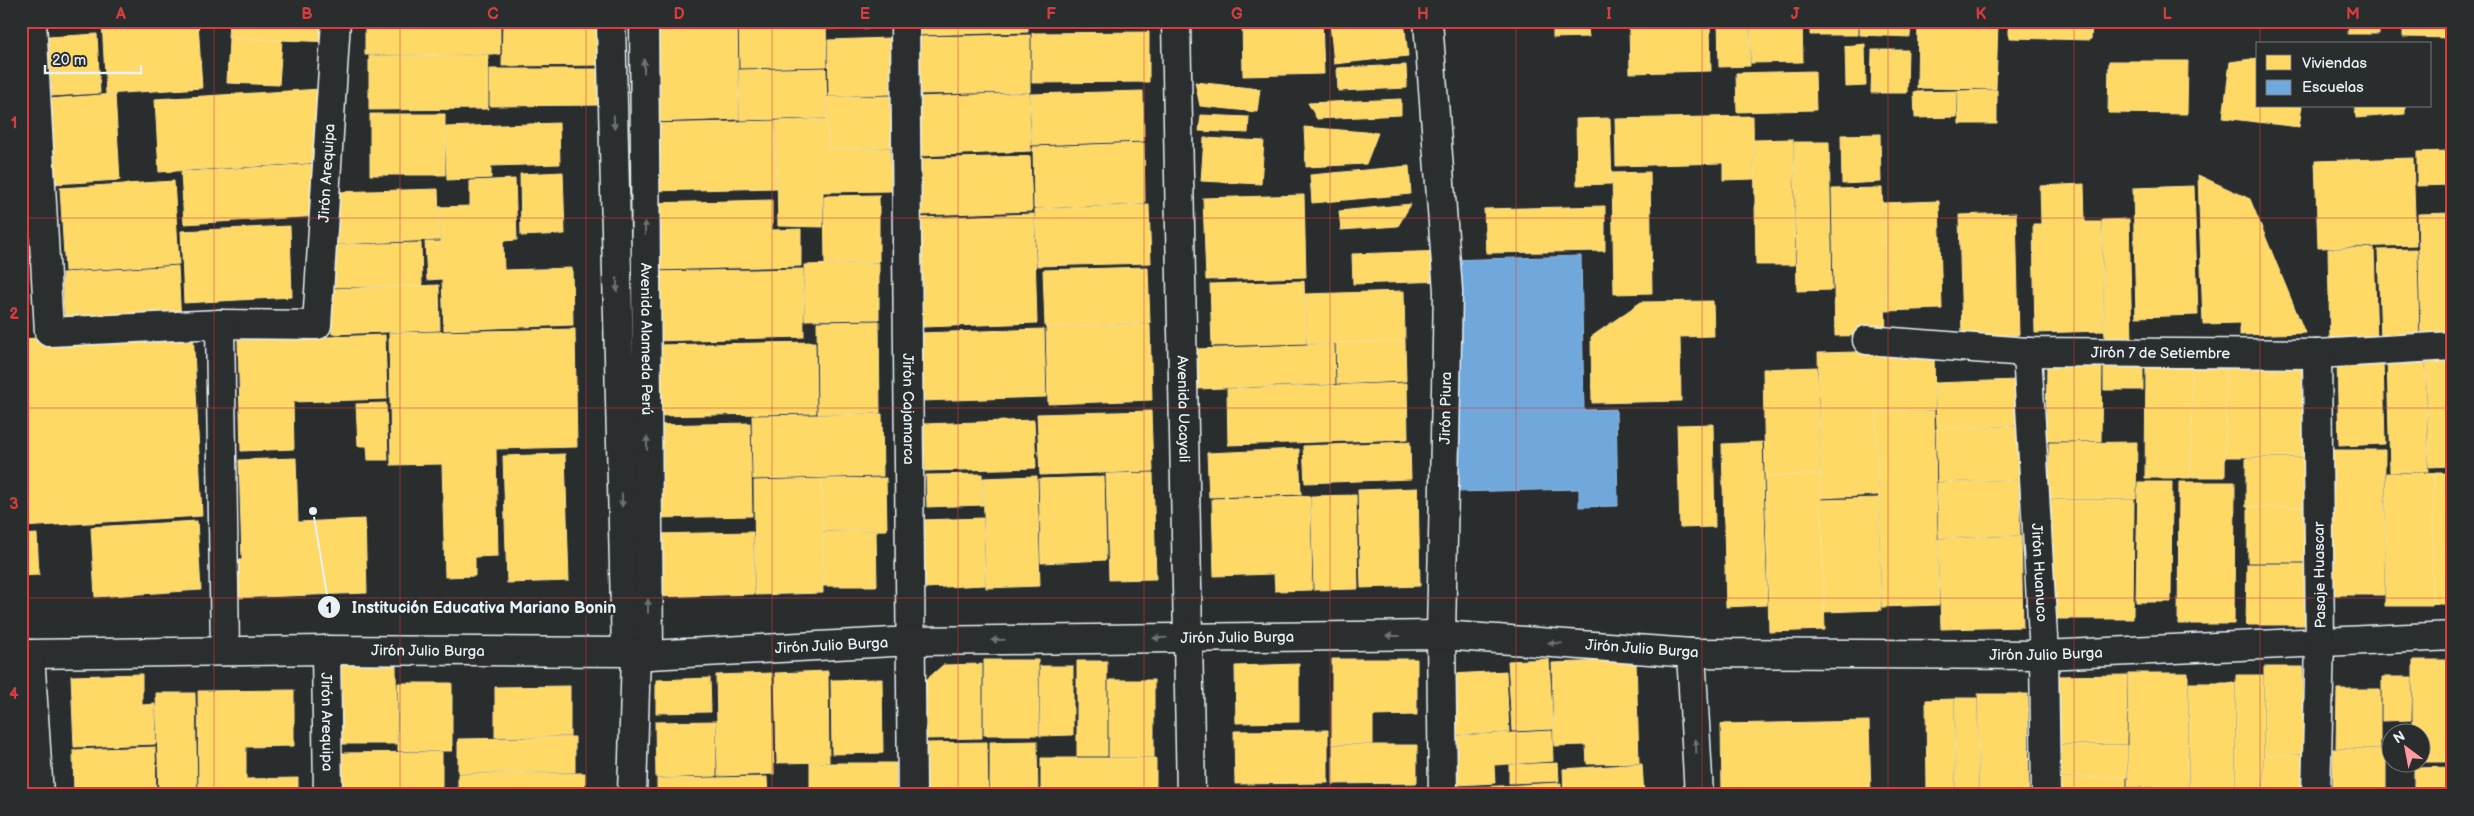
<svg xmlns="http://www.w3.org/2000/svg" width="2474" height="816" font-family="'Balsamiq Sans',sans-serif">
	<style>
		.homes { fill: #ffd966; stroke: #f8e092 }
		.schools { fill: #6fa8dc; stroke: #93bee4 }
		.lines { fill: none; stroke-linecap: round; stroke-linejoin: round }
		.street-casing { stroke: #e8f1f8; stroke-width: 31 }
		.secondary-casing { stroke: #e8f1f8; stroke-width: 31 }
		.highway-casing { stroke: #e8f1f8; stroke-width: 31 }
		.street { stroke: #2a2d2e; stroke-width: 28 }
		.secondary { stroke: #2a2d2e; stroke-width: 28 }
		.highway { stroke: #2a2d2e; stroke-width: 28 }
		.oneway { fill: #6c7275 }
		.grid { fill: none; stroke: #d83c3d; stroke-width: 1; stroke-opacity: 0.55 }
		.labels { text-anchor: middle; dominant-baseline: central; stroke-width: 5; stroke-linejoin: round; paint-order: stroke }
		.street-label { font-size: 15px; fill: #e8f1f8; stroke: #2a2d2e }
		.leader { fill: none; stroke: #e8f1f8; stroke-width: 2 }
		.callout-dot { fill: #e8f1f8; stroke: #2a2d2e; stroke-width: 2 }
		.mark-label { font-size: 15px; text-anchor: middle; font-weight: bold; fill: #111 }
		.callout-label { font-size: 16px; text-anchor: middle; font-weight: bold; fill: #e8f1f8; stroke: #2a2d2e; stroke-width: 5; stroke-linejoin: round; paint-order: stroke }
		.neatline { fill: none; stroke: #d83c3d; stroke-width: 2 }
		.grid-label { font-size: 16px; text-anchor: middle; font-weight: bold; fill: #d83c3d }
	</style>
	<rect width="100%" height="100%" fill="#2a2d2e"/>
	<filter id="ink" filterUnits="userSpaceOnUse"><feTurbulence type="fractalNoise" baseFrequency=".02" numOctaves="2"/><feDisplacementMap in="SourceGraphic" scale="10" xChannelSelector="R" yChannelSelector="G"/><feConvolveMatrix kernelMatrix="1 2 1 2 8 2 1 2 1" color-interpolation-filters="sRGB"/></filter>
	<g filter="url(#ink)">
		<path class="homes" d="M47 21H95V22L47 25Z
			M102 21H198L202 88 106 94Z
			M229 21H333V42L228 38Z
			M365 21H500V54L365 55Z
			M503 21H603V65L502 66Z
			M650 21H737L739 119 652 122Z
			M739 21H826L827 66 740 68Z
			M827 21H892V28L827 29Z
			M916 21H1028V32L917 35Z
			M1242 21H1322L1324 74 1243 76Z
			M1343 21H1404L1408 56 1334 64 1330 23Z
			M1553 21H1587L1589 37 1553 38Z
			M1718 21H1749L1750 66 1719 67Z
			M1750 21H1802L1803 62 1751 63Z
			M1810 21H1858V35H1810Z
			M1860 21H1911L1910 37 1860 35Z
			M1918 21H1998L1996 89 1917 88Z
			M2009 21H2092L2091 40 2009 38Z
			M2349 21H2379V34H2348Z
			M2403 21H2453V38L2403 37Z
			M1710 23 1711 71 1630 73 1629 25Z
			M1149 32V82L1032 83V33Z
			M97 34 100 93 52 96 48 37Z
			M1030 35V92L917 94 916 37Z
			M229 38 282 40 279 85 227 83Z
			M890 38 891 94 829 96 828 40Z
			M1865 44 1866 86 1846 87 1845 46Z
			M1872 50H1908L1907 93H1871Z
			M488 55V109L369 110V56Z
			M2258 58V106H2302L2299 127 2223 118 2230 62Z
			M2109 61H2188L2187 114 2108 113Z
			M1406 65 1407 88 1338 91 1337 68Z
			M826 68 827 118 740 120 739 70Z
			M490 69H608V105L490 106Z
			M1815 71 1816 110 1737 112 1736 73Z
			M21 75 27 148H21Z
			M1195 82 1260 89 1257 112 1200 106Z
			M321 89 326 162 159 172 155 99Z
			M1997 90V124H1959L1958 91Z
			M1143 91 1144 141 1032 145 1030 94Z
			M1957 91V117L1915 118 1914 92Z
			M1029 93 1031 151 919 156 917 97Z
			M115 94 120 180 53 184 48 99Z
			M890 96 891 147 828 149 827 97Z
			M1401 99V115L1317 119 1308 103Z
			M2355 106H2405V114L2356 118Z
			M370 114H445V175H370Z
			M1201 115 1249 117 1248 133 1199 131Z
			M1753 116 1754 179 1723 180V163L1616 166 1615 119Z
			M1610 118 1612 184 1577 185 1576 119Z
			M827 119 828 149 890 148 891 191 823 192V227L778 226 776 121Z
			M775 121 777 188 651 191 650 124Z
			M559 123 560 164 491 166V178L447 180 445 127Z
			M1304 127 1378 133 1366 164 1306 167Z
			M1880 134 1881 182 1842 184 1841 135Z
			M1204 138 1264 141 1261 184 1201 181Z
			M1793 139 1795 265H1756L1754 140Z
			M1794 142H1829L1832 290 1797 291Z
			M1144 143 1145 204 1034 208 1033 147Z
			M21 149H27L28 197H21Z
			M2449 151 2450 185 2417 186V152Z
			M1030 156 1032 211 920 215 919 159Z
			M2413 158 2416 245 2318 248 2315 161Z
			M318 164 321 216 184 224 181 172Z
			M1409 166 1411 194 1312 203 1310 175Z
			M563 172 565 234 521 236 520 174Z
			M1650 172 1652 293 1614 294 1612 173Z
			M2198 175 2250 199 2305 333 2240 335V323L2203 324Z
			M515 179 517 240 503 241 504 270 572 268 573 325 444 330 442 279 427 280 425 242H441L439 207 470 206V181Z
			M174 181 179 264 65 271 60 188Z
			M2084 184 2085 222H2101L2104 331 2035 333 2033 224H2041L2040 186Z
			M2194 186 2198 315 2136 317 2133 188Z
			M1882 188 1886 335 1835 336 1832 189Z
			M438 189 440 240 335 244 333 192Z
			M879 195V262L825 264 824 196Z
			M1304 195 1306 277 1206 280 1203 198Z
			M772 200V230L801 229V266L654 270 653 203Z
			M1939 201 1942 309 1886 311 1883 203Z
			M21 203H26L27 270H21Z
			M1411 204 1398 226 1341 230 1339 211Z
			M1149 205 1151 263 1037 266 1035 209Z
			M1605 206V251L1486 253 1484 209Z
			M2016 213 2019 335 1962 337 1959 215Z
			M2453 213V340L2421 341 2418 214Z
			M1034 214 1037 323 923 327 919 218Z
			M2129 219 2132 342 2105 343 2102 220Z
			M290 226 292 297 184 303 181 231Z
			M421 243 422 286 334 287V245Z
			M2374 248 2377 342 2330 343 2328 249Z
			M2417 249 2419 340 2381 341 2378 250Z
			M1446 251V281L1353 284 1352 254Z
			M879 263V319L805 320 804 265Z
			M178 266 181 323 65 331 62 273Z
			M1148 267 1150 323 1045 327 1043 270Z
			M803 269 804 337 653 341 652 272Z
			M21 271H24L25 327H21Z
			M1304 281 1306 343 1212 346 1210 284Z
			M439 285 440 330 332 334 330 289Z
			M1404 291 1405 341 1307 344 1305 294Z
			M1713 301 1714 336 1680 337 1681 401 1592 403 1591 337 1641 302Z
			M879 321 880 413 818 414 817 322Z
			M1150 324 1152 400 1048 404 1046 327Z
			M193 329 202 516 23 527 21 339Z
			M575 329 577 447 496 449 498 556 475 557V576L445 577 442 464 391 465 389 333Z
			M1044 329 1046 397 920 401 918 333Z
			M385 335 387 399 293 402 294 449 241 451 238 340Z
			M1405 341 1406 381 1337 384 1336 343Z
			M815 342 816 413 656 416 655 345Z
			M1334 344 1335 384 1197 389 1196 349Z
			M1934 350 1935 410 1876 412 1878 495 1821 498 1818 353Z
			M2453 357V466L2429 467 2426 358Z
			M2102 358 2101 441H2046L2047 359Z
			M2383 358 2385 444 2339 446 2337 360Z
			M2425 358 2428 471 2390 472 2387 359Z
			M2104 359H2143V390H2104Z
			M2192 359H2226L2225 477H2191Z
			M2146 361H2192L2191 478H2145Z
			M2226 361H2304L2303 457H2225Z
			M1817 367 1820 474 1765 476 1763 369Z
			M2017 380 2019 425 1937 429 1935 383Z
			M1407 383 1408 439 1228 445 1227 389Z
			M386 403 388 460H368L367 446H358L356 404Z
			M1151 411 1153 471 1040 475 1037 414Z
			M1934 411 1939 605 1882 607 1876 412Z
			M882 414 883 476 753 479 752 416Z
			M1034 420 1036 468 925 471 924 424Z
			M750 423 752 516 655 518 654 425Z
			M1713 424 1715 527 1680 528 1677 425Z
			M2022 426 2023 479 1938 482 1936 429Z
			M1410 442 1411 479 1305 483 1303 446Z
			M1762 442 1767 605 1726 607 1722 444Z
			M2137 442 2136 499H2049V443Z
			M1299 449 1301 494 1209 497 1207 453Z
			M2330 450H2385L2384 595H2328Z
			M565 454 569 581 507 583 503 456Z
			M296 458 298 522 365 519 367 593 232 598 231 560H242L239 460Z
			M2246 458H2306V507H2246Z
			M1153 473 1156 579 1109 580 1106 474Z
			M2386 473H2434L2432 606H2385Z
			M2434 473H2453V604H2432Z
			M982 474 983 505 927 507 926 475Z
			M1820 474 1825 630 1769 632 1765 476Z
			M1037 476 1040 586 986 588 983 478Z
			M1104 477 1106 560 1041 563 1039 479Z
			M886 478 887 530 823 531 822 479Z
			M822 479 823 593 755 595 754 481Z
			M2019 480 2020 535 1939 538 1937 483Z
			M2138 482H2172L2171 602H2136Z
			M2179 482H2235L2234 624H2178Z
			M1418 488 1420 586 1361 588 1358 490Z
			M1356 495 1358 589 1314 590 1311 496Z
			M1310 496 1312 590 1275 591 1274 574 1214 576 1212 499Z
			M1878 498 1881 610 1824 612 1821 500Z
			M2048 500H2134L2133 619H2047Z
			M2248 507H2306L2305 562H2248Z
			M983 518 985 585 925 588 922 520Z
			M197 521 201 590 95 597 91 527Z
			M876 531 877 586H823V532Z
			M753 532 754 594 654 597 652 534Z
			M37 534 39 575 21 576V535Z
			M2021 536 2023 627 1941 629 1938 539Z
			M2247 564H2305V625H2246Z
			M1332 659H1417V715L1373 716V744H1332Z
			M1549 659 1553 729 1512 731 1508 661Z
			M984 660H1038L1039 735H984Z
			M1636 660 1639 763 1587 764 1586 745 1554 746 1552 663Z
			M2413 660H2453V762H2422V734H2413Z
			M1077 661H1107V756H1077Z
			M982 664V738L926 739V680L943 665Z
			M1299 664V722L1236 723 1235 666Z
			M341 665H396L397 744H342Z
			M1040 666H1073V735L1040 736Z
			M2264 667H2303V754L2264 755Z
			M828 671 829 762 777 763 775 673Z
			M1506 671 1509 732 1455 735 1452 674Z
			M772 673 774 774 718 776 716 675Z
			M2128 673H2188V787H2128Z
			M142 674V705L155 704 156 744 74 747 71 676Z
			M2127 675 2126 744H2054V676Z
			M2236 675H2263V795H2236Z
			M2382 677H2412L2411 720 2382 721Z
			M710 678 711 712 656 713V680Z
			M882 679 883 753 832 754 831 680Z
			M1109 680H1154V757H1109Z
			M398 683H452V751H398Z
			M2189 683H2235V787H2189Z
			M570 686V736L495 737V687Z
			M2337 689H2380V748H2336Z
			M294 690V746L246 747V779L298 778V795H199L198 691Z
			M156 693H195L197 792 159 794Z
			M1978 694H2028L2029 795H1979Z
			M1955 698H1977L1978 795H1956Z
			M1954 699 1955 795H1927L1926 700Z
			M716 721V776L656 778 655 722Z
			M1869 721 1871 795H1737V792H1722L1721 724Z
			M1328 730V783L1235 784 1234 731Z
			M1552 731 1553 761 1494 765 1495 783 1458 785 1456 736Z
			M575 737V772L458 773V739Z
			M1037 741 1038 795H990V742Z
			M987 742 988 795H925V743Z
			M1333 745H1417V783L1333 784Z
			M2056 745H2127V777H2056Z
			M155 747 156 795H74L73 750Z
			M2333 749H2386V795H2333Z
			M442 752V795H338V753Z
			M2264 755H2302L2301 795H2264Z
			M1041 758H1156V795H1041Z
			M810 763H896V795H772V791H810Z
			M1558 763 1559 781 1509 783V765Z
			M1642 764 1644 795H1564L1563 769Z
			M2453 767V795H2414V768Z
			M585 773V795H458V774Z
			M767 777 768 795H657V779Z
			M2126 777V795H2055V778Z
			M1561 783V795H1458V788Z
			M2180 788V795H2127V789Z
			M2180 788H2233V795H2180Z
			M1233 792H1333V795H1233Z"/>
		<path class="schools" d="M1581 256 1584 410 1616 409 1618 506 1579 507V489L1454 492 1449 260Z"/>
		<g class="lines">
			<g class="street-casing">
				<g id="street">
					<path id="s1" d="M32 21 49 332 220 324 317 325 336 21"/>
					<path d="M611 21 626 652"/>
					<path id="s2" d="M644 21 649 655"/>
					<path id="s3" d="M905 21 912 795"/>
					<path id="s4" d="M1176 21 1188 637"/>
					<path d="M1428 21 1448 291 1441 635 1443 795"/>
					<path d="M220 324 225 651"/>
					<path id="s5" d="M1867 340 2027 352 2317 354 2453 346"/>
					<path id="s6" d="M2027 352 2044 655 2046 795"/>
					<path id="s7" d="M326 650 328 795"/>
					<path id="s8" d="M1691 653 2044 655 2453 636"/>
					<path d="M632 795 636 653"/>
					<path d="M2316 795 2320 643 2317 354"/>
				</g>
			</g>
			<g class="secondary-casing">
				<g id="secondary">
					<path d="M1188 637 1191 795"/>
					<path id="s9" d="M30 654 326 650 626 652 649 655 912 641 1441 635 1691 653 1699 795"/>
				</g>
			</g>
			<g class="highway-casing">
				<path id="highway" d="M21 656 30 654 39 795"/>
			</g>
			<use href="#street" class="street"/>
			<use href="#secondary" class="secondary"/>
			<use href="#highway" class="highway"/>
		</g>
		<defs><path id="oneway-solid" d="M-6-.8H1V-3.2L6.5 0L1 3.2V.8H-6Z" transform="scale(1.25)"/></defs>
		<g class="oneway">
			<use href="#oneway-solid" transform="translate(644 66) rotate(-90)"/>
			<use href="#oneway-solid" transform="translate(614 122) rotate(89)"/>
			<use href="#oneway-solid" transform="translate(645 228) rotate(-90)"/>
			<use href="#oneway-solid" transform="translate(617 285) rotate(89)"/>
			<use href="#oneway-solid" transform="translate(647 443) rotate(-90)"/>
			<use href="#oneway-solid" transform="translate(622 500) rotate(89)"/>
			<use href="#oneway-solid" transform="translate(648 606) rotate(-90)"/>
			<use href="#oneway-solid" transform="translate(1393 636) rotate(180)"/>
			<use href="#oneway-solid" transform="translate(1160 638) rotate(179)"/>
			<use href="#oneway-solid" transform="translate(998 640) rotate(179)"/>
			<use href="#oneway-solid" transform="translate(1555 643) rotate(-176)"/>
			<use href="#oneway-solid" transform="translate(1696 746) rotate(-93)"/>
		</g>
	</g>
	<path class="grid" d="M214 21V795M400 21V795M586 21V795M772 21V795M958 21V795M1144 21V795M1330 21V795M1516 21V795M1702 21V795M1888 21V795M2074 21V795M2260 21V44M2260 106V795M21 218H2453M21 408H2453M21 598H2453"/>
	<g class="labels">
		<g class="street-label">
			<text stroke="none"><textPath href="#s1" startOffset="732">Jirón Arequipa</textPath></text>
			<text stroke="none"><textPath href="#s2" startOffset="318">Avenida Alameda Perú</textPath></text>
			<text stroke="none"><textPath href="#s5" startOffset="294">Jirón 7 de Setiembre</textPath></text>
			<text stroke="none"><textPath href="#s3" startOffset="388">Jirón Cajamarca</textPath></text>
			<text stroke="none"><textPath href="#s4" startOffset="388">Avenida Ucayali</textPath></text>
			<text transform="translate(1446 408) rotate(-89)">Jirón Piura</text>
			<text stroke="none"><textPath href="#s6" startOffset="221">Jirón Huanuco</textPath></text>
			<text transform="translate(2320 575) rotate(-91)">Pasaje Huascar</text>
			<text stroke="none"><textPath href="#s9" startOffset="1208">Jirón Julio Burga</textPath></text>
			<text stroke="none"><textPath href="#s9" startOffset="802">Jirón Julio Burga</textPath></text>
			<text transform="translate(1642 649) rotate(4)">Jirón Julio Burga</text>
			<text stroke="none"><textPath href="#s9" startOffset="398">Jirón Julio Burga</textPath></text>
			<text stroke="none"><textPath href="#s8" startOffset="355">Jirón Julio Burga</textPath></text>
			<text stroke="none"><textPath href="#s7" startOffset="72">Jirón Arequipa</textPath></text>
		</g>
	</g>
	<path class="leader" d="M313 511L329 607"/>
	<g class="callout-dot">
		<circle cx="313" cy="511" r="5"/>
		<circle cx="329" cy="607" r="12"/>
	</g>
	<g class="mark-label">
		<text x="329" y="613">1</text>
	</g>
	<g class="callout-label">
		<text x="484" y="613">Institución Educativa Mariano Bonin</text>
	</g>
	<rect width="2474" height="816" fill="none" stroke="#2a2d2e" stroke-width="55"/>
	<rect x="2256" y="42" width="175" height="65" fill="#2a2d2e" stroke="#767b7f"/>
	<rect x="2266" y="55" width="25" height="15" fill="#ffd966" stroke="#767b7f"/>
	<text x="2302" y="68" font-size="15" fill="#e8f1f8">Viviendas</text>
	<rect x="2266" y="80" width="25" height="15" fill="#6fa8dc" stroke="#767b7f"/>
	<text x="2302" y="92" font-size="15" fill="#e8f1f8">Escuelas</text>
	<g transform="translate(2406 748) rotate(328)"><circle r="24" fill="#2a2d2e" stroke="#767b7f"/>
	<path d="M0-4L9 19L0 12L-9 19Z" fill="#ff9aa2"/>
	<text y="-8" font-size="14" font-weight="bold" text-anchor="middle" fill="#e8f1f8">N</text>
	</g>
	<path d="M45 65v8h96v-8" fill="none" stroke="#e8f1f8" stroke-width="2.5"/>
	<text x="52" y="65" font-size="15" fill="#e8f1f8" stroke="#2a2d2e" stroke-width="4" paint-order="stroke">20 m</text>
	<rect x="28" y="28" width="2418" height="760" class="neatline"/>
	<g class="grid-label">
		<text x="121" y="19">A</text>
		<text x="307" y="19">B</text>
		<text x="493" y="19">C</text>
		<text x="679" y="19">D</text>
		<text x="865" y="19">E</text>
		<text x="1051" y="19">F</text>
		<text x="1237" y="19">G</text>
		<text x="1423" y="19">H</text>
		<text x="1609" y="19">I</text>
		<text x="1795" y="19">J</text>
		<text x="1981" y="19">K</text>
		<text x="2167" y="19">L</text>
		<text x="2353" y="19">M</text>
		<text x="14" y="128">1</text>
		<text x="14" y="319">2</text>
		<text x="14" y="509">3</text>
		<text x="14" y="699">4</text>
	</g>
</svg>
